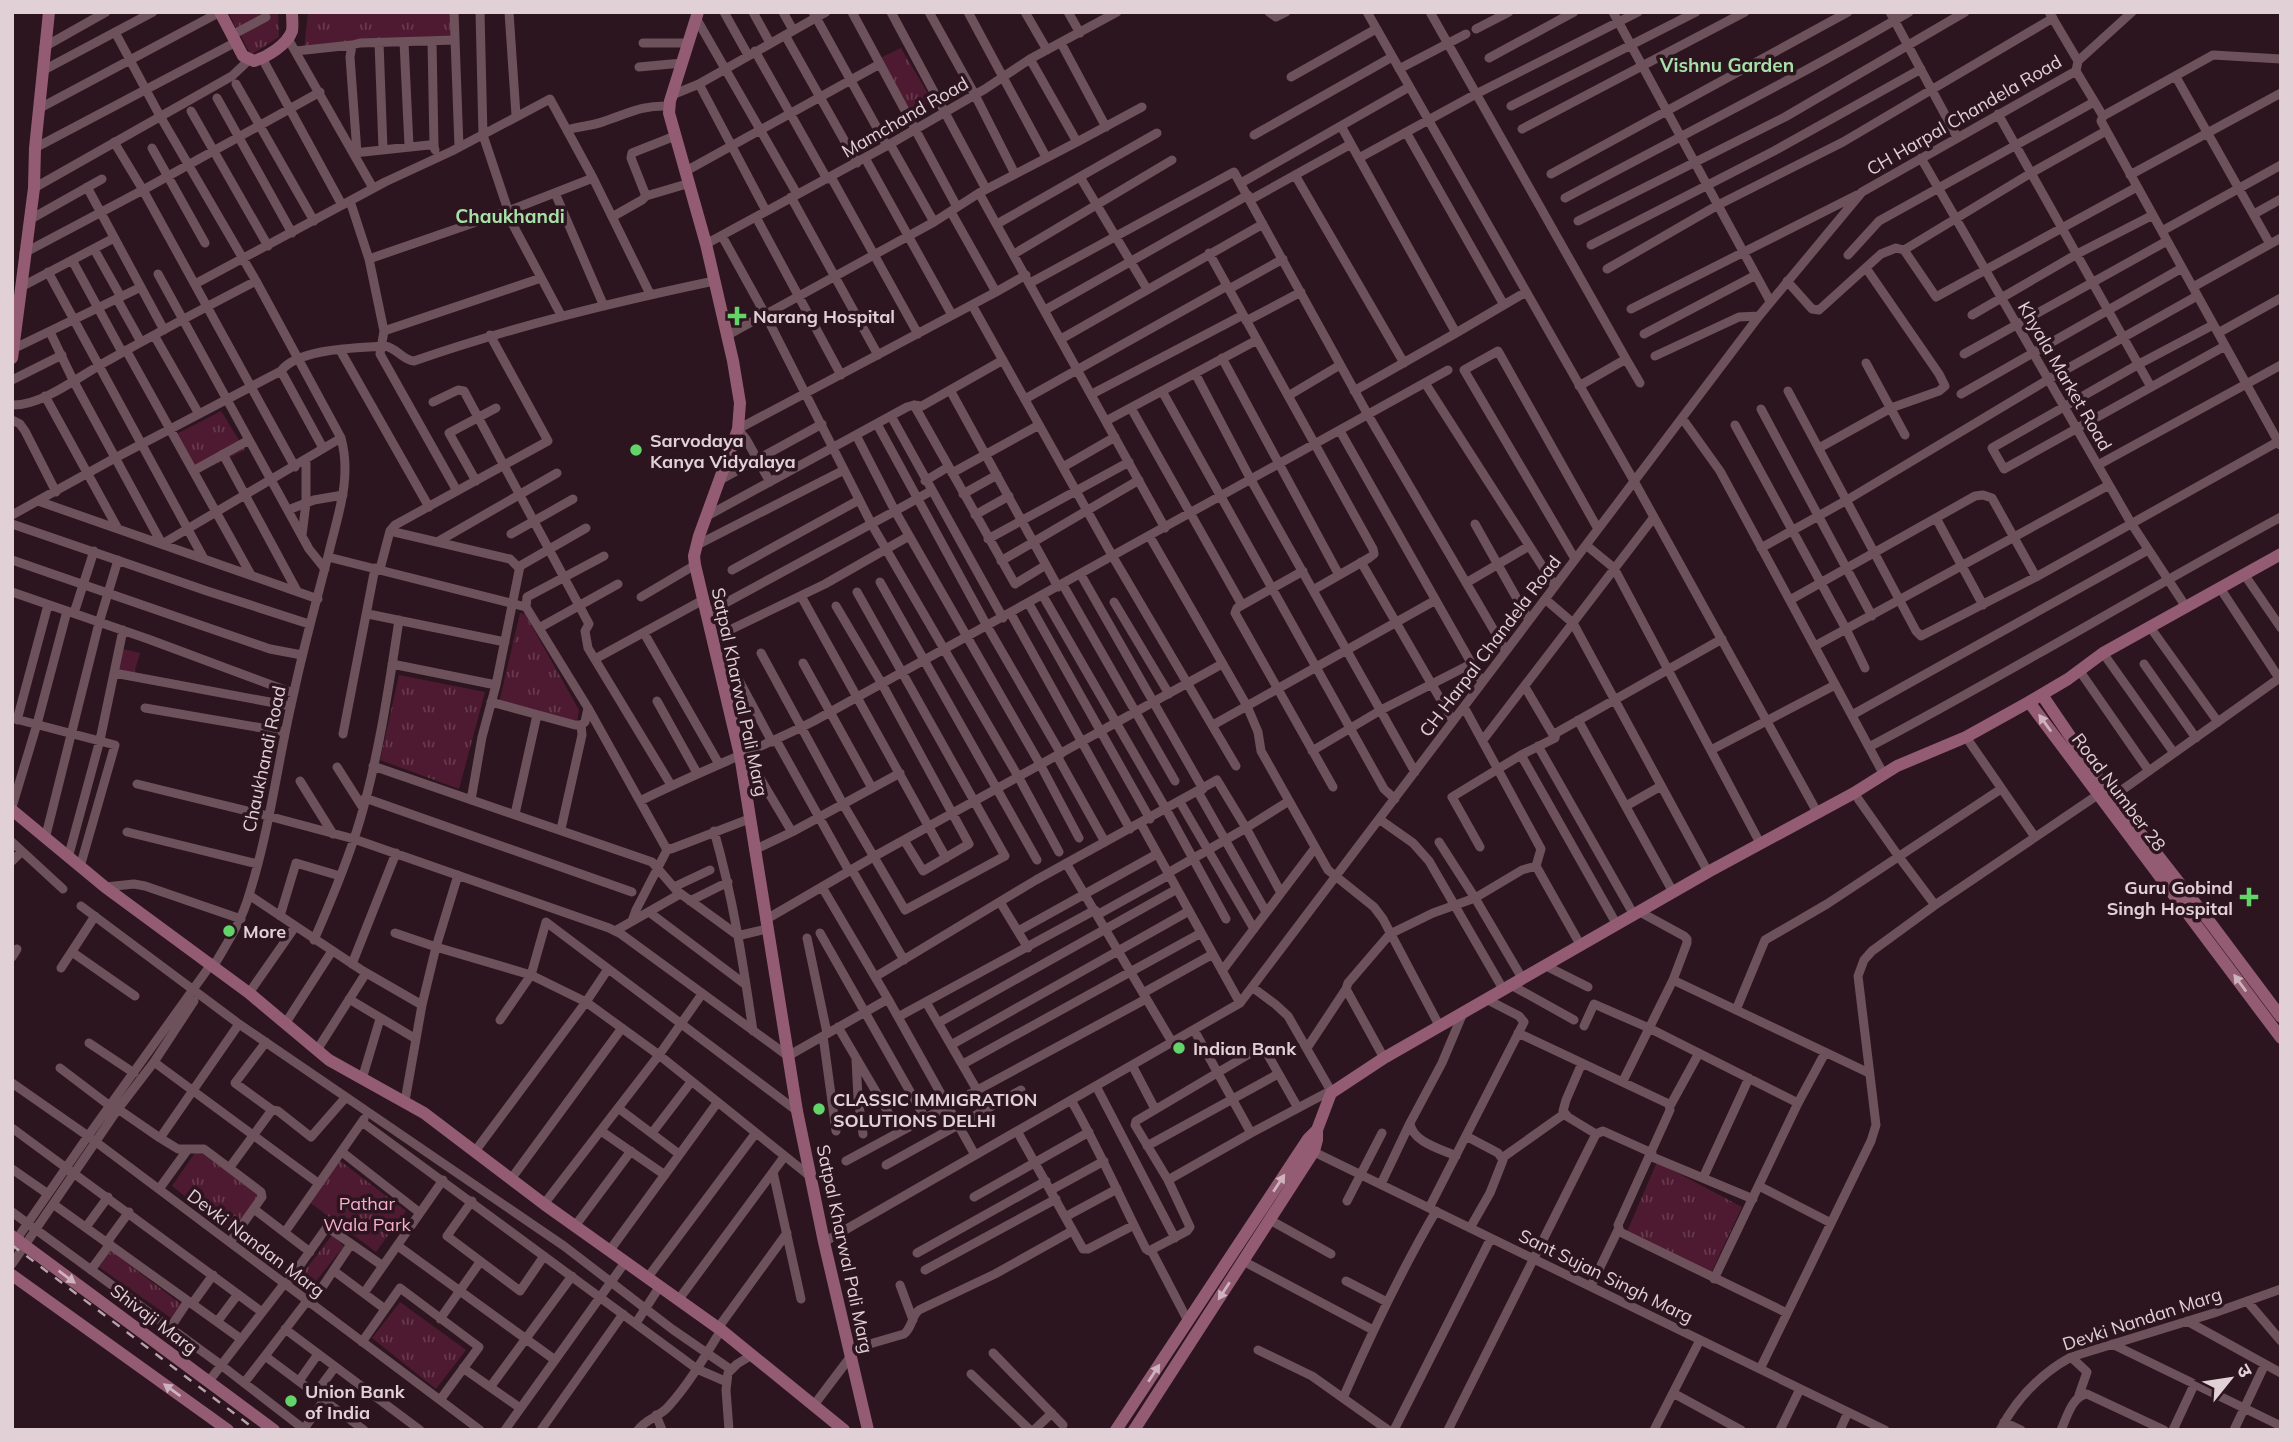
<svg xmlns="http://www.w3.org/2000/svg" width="2293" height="1442" font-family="Mulish,'Noto Sans Devanagari',sans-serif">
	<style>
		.park { fill: url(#park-tufts) }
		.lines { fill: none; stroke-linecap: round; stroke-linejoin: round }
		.street { stroke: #6d515b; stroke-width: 9 }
		.secondary { stroke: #945c72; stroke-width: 12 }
		.rail { stroke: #b7a4aa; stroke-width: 2.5; stroke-dasharray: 9 9; stroke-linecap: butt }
		.oneway { fill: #ceb3bc }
		.poi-dot { fill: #62d469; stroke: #2c151e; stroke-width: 2.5 }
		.labels { text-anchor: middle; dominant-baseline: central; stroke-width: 7; stroke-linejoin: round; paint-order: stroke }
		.street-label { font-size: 18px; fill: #e1d0d5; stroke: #2c151e }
		.poi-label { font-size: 18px; font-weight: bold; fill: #e1d0d5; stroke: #2c151e; text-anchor: start }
		.park-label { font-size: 18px; fill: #f6afc9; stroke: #2c151e }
		.neighbourhood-label { font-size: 19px; font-weight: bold; fill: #a6e1a7; stroke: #2c151e }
	</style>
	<defs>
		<pattern id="park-tufts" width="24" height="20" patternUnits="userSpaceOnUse" patternTransform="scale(1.75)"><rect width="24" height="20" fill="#4e1a31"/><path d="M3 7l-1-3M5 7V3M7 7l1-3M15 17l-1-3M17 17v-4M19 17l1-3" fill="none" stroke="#673a4e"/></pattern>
	</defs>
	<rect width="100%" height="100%" fill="#2c151e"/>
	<path class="park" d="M228 12H278L279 37 251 55Z
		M308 12H450L453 44 304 49Z
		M901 48 933 102 909 114 878 59Z
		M221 411 245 450 195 474 173 436Z
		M520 613 525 614 579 710 576 726 499 703Z
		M123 649 140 653 132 680 117 676Z
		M399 675 485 692 459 789 380 760Z
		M197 1150 260 1196 233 1235 172 1186Z
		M339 1160 406 1211 376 1252 308 1201Z
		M1657 1162 1742 1207 1711 1273 1626 1234Z
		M332 1235 344 1246 309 1290 297 1281Z
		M111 1251 181 1304 171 1318 99 1267Z
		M400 1302 466 1350 436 1389 372 1338Z"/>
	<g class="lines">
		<path class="street" d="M454 12 459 147
			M480 12 483 135 513 225 561 315
			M509 12 516 115
			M724 12 748 55
			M753 12 770 43
			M783 12 793 30
			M813 12 887 146
			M852 12 957 207
			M891 12 986 189
			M929 12 975 95 1015 174
			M968 12 1046 157
			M1025 12 1047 50
			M1068 12 1080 33
			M1269 12 1276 17 1286 12
			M1367 12 1634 481 1817 812
			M1430 12 1626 359 1579 386
			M1613 12 1770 301
			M1890 12 1957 137
			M2049 12 2078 61
			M696 18 797 194
			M1476 29 1509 12
			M232 35 266 17
			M785 35 857 163
			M287 37 373 188
			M432 41 434 146
			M379 42 383 149
			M404 42 409 146
			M643 43H688
			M1061 43 1106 127
			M44 47 106 12
			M296 51 352 45
			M755 51 827 179
			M262 58 342 205
			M1489 58 1574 12
			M639 67 682 63
			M1399 69 1466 34
			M42 71 153 12
			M2076 71 2103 116 2101 121 2280 445
			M1291 77 1376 29
			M2176 77 2270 244
			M236 84 314 221
			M699 84 766 211
			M672 95 699 84 826 12
			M217 98 292 233
			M1511 106 1696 12
			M40 108 220 12
			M191 111 268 246
			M1998 114 2151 387
			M2103 116 2213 55 2281 59
			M1341 126 1456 333 1526 292
			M1522 129 1745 12
			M567 130C580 126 593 126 605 121 629 113 642 105 669 106
			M1406 132 1504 305
			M1254 135 1392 57
			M1077 142 1142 107
			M890 144 934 222
			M35 148 236 42
			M152 148 205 243
			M354 153 429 145 434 146 435 150
			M357 153 350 57 352 45 360 43 455 40
			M865 158 952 315
			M1359 158 1476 94 1638 12
			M1921 158 2131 523 2186 607
			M686 171 878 65
			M1551 174 1848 12
			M1295 175 1404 363
			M2130 175 2281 93
			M831 177 918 334
			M1080 177 1147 289
			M1241 183 1409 87
			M87 187 164 330
			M34 188 232 76 250 59
			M555 193 603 304
			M979 193 1165 528
			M646 196 690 183
			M791 197 878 355
			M1565 198C1680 136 1797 78 1909 12
			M1250 200 1351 144
			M350 201 369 259 384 331 380 354 457 491
			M2254 214 2281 199
			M612 217 642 200 646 196 631 158 632 153 675 136
			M756 217 841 375
			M29 220 102 179
			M1578 221 1785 117 1965 12
			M997 224 1157 133
			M2162 231 2281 165
			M722 236 765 314 872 525 1019 778 1059 852
			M706 244 890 144 985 89 1030 59 1117 12
			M1591 245 1774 151 1921 69
			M94 249 121 297
			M1904 250 2031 173 2106 131
			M24 253 143 190 114 142
			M1209 253 1373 549 1374 554 1369 558 1313 590
			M1014 254 1172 160
			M1848 255 1879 221 2094 102
			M369 259 508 211 593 178
			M72 260 122 352
			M1607 269 1718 205 1843 142 2053 18
			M48 272 204 559
			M158 274 309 549 325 569
			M1787 281 1812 309 1819 310 1881 254 1896 248 1904 250 1936 297 2137 187
			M1030 283 1234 172 1368 415 1506 651
			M195 284 385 182 452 151 550 99 593 178 650 294
			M21 287 114 238
			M2193 287 2281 238
			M1229 289 1283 259
			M996 292 1026 275
			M117 299 141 342
			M972 305 1113 557 1236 766
			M1631 309 1857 195
			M1045 310 1248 195
			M1972 315 2077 254 2153 215
			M1246 321 1301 292
			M2213 325 2139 364 1992 448 2004 469 2225 346
			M384 331 541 278
			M50 332 73 380 162 544 341 438
			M2218 333 2281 298
			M1644 334 1756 275
			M154 335 199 414
			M726 336 934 222 979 193 1077 142 1030 59
			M1061 339 1263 224
			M13 349 141 287
			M126 350 251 575
			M340 350 429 507
			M1964 354 2167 241
			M1655 356 1739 317 1759 316
			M1222 358 1339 575
			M1626 359 1640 383
			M1866 363 1905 435
			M1195 373 1251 480 1415 772
			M12 380 62 355
			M1425 383 1555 586
			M950 390 1058 587
			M1162 391 1384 789 1395 799
			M1354 391 1456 333
			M1788 391 1916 631 1921 636 2036 577 2281 440
			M1092 394 1243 315
			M1961 394 2182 268
			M45 396 118 529 318 599
			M1288 396 1340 365
			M1025 399 1227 286
			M433 402 458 390 464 391 589 624 585 631 588 648 671 785
			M12 405C43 406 82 374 109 360 157 333 206 307 256 281
			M914 405 1015 584 1046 565
			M1131 408 1242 605
			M1761 409 1872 616
			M891 416 1003 618
			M1682 418 1720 471 1884 775
			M12 420 20 424 25 431 56 492
			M1106 421 1257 340
			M877 424 987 626 1061 754
			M1735 425 1846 629 1865 668
			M1340 431 1482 682
			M856 435 895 511 931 491
			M323 448 281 371C298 348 358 348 385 346 397 348 402 360 414 361 515 326 610 303 714 281
			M1819 448 1891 408 1939 391 1945 386 1939 374 1866 268
			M223 454 297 591
			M2098 465 2281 365
			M295 467 143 190 320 92
			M1063 467 1115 437
			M193 471 249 440
			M952 473 1039 425
			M720 480 822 424
			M476 481 449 433 496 408
			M925 481 948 467
			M770 482 746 439 738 429 996 292 951 212
			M963 494 997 475
			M38 501 118 529
			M288 510 314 500 343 495
			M12 515 115 458 281 371
			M975 515 1009 496
			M707 516 907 407 914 405 922 406 1003 360
			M1936 518 1983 605
			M12 524 207 591 309 624
			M1475 524 1529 620
			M390 531 510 559 519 568
			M511 534 573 499
			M302 535 306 503V460
			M1150 537 1247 706 1258 732 1261 751 1328 870 1374 907 1383 919 1440 1027
			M988 539 1129 462
			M439 541 557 473
			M697 545 844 470
			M1586 545 1614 568 1760 843
			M1761 548 1847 500 2049 379 2197 296
			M328 557 526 607 588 708 666 848 671 849 749 819
			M1575 559 1464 370 1498 351 1598 529
			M12 560 270 649 302 655
			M1001 561 1139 480
			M1361 562 1453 721
			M380 569 390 531 395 525 548 441 490 335
			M732 570 859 500
			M1303 571 1237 608 1235 613 1333 787
			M2244 574 2281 628
			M1081 575 1203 789
			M880 582 1037 860
			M1466 583 1529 546
			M1063 585 1175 781
			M2220 588 2279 678
			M12 592 148 639 293 693
			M801 596 946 858
			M1043 596 1166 809 1226 919
			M641 597 695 565
			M1545 599 1573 623 1708 872
			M1790 600 1975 496 1983 495 1992 498 2036 577
			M1114 602 1169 694
			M1029 604 1150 819
			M836 606 882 684 969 844 923 871 904 840
			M526 607 527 597 604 556
			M74 613 94 551
			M707 613 895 511 1041 766 1079 838
			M368 614 505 642
			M1011 614 1130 829
			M2150 627 2218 722
			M539 628 618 584
			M644 633 719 764
			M713 638 825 584 909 536
			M1815 646 2109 485
			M761 653 843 804 905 910 1005 856 857 592
			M2103 653 2174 753
			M717 658 734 671 772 742
			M595 659 703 600
			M803 663 872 788
			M392 664 496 685
			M2144 664 2196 738
			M2079 670 2149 771
			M114 673 291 706
			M1525 687 1555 738
			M657 701 697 773
			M491 702 575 725H581
			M1464 707 1541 849 1536 866 1581 946
			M145 708 285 732
			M1852 715 2148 550
			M12 718 115 745 80 867
			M17 720 48 605
			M1578 720 1673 892
			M1213 725 1434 601
			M343 734 375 568
			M1966 737 2035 837
			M776 740 849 871
			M1483 740 1654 517
			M1538 746 1634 915
			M1869 747C2008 674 2142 592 2281 517
			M1711 750 1835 685
			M1312 751 1381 710 1471 664
			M745 753 792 832
			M1521 755 1617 925
			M1057 756 1105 842
			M373 766 652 862 677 891 736 934 741 935 767 929
			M337 767 363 808
			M300 781 333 834
			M137 784 268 816 354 839 609 928 621 934 788 1056 888 999 822 887
			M1198 792 1266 912
			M1854 793 1899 857 1935 905
			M365 798 632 892
			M471 800 482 737 496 685 520 566 586 528
			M2108 800 2281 677
			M640 801C697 772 757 750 814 721L1448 370
			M1180 802 1254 929
			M1626 806 1661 786
			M12 807 37 724 67 611
			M515 814 537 715
			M1379 819 1413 843 1429 861 1503 989
			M1141 824 1240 1003
			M561 829 582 735 581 725 585 722 588 708
			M714 831C733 897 743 963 753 1031
			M127 832 257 864
			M45 839 99 623 118 560
			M12 842 63 889
			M1480 847 1452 797 1521 755 1555 738 1556 733 1722 639
			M754 850 792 832 900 773
			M68 858 100 740 123 630
			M12 861 21 852
			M1066 863 1172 1042
			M852 870 904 960
			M1168 873 1246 828 1281 893
			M105 887 134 884 145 886 241 919
			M674 887 710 870
			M249 895 363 971 422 1005
			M690 901 728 882
			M1000 902 1028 948
			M81 906 239 1024 564 1246 672 1329 730 1369
			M649 912 746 985
			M1097 915 1169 875
			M280 916 296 863 340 876
			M765 920 875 856 1222 664
			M632 921 636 910 668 848
			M615 931 680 894
			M1018 931 1157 854
			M395 933 436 947 458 875
			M820 933 925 1118
			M807 938 827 1033
			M314 940C331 901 348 861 360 820 379 755 389 686 399 620
			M72 952 135 996
			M12 957 17 949
			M352 964 396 853
			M1546 966 1588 987
			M61 968 95 916
			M1222 971 1315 848
			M875 977 1036 880 1217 780 1246 828 1289 801
			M1522 978 1475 898 1522 870 1536 866
			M1673 980 1869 1073
			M1511 985 1574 1020
			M1252 987 1275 1004 1288 1016 1331 1091
			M1346 989 1384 1058
			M249 993 295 927
			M1143 993 1213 954
			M349 999 416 1039
			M888 999 975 1155
			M926 1002 977 1090
			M1736 1010 1765 940 1827 904 2001 789
			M898 1017 1095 910
			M500 1020 531 975 546 922 797 1111
			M938 1023 1177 889
			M285 1024 332 951
			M1584 1026 1594 1004 1649 1028 1798 1103
			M838 1027 899 1131
			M1194 1030 1251 1133
			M1518 1033 1669 1104 1670 1110 1618 1225 1620 1232 1787 1313
			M823 1036 836 1131
			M266 1042 235 1083 272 1110
			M89 1043 134 1073
			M951 1045 1189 911
			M1307 1048 1346 989 1348 983 1390 934 1433 913 1475 898 1439 842
			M317 1050 366 973
			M856 1060 858 1098 863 1134
			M154 1062 318 1183
			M1582 1063 1566 1100 1563 1111 1568 1117 1596 1134
			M963 1064 1201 933
			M1132 1065 1155 1109
			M60 1068 110 1106
			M362 1079 380 1019
			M1623 1081 1673 980 1687 943V939L1684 936 1640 912
			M12 1083 88 1136 480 1430
			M1096 1086 1175 1238
			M1071 1100C1099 1149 1121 1200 1146 1249L1149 1251 1187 1231 1190 1227 1168 1180 1135 1125 1136 1121 1261 1047 1264 1048 1298 1108
			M405 1101 422 1005 436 947 531 975 586 1002 608 969
			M1670 1106 1699 1053
			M618 1108 679 1154
			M118 1109 160 1138 239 1024
			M362 1122 697 1369 727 1382
			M12 1128 262 1312
			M601 1131 665 1175
			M1017 1131 1083 1249H1088L1134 1225
			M652 1133 691 1082
			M1466 1136 1498 1153 1503 1160 1490 1193 1470 1228
			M160 1138 178 1149H204L261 1192 262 1197 230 1242
			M1147 1146 1278 1074
			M476 1150 586 1002 659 1055 811 1177
			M1310 1150 1885 1430
			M342 1152 420 1213
			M1456 1156C1441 1149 1412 1142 1410 1123L1442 1063 1463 1013
			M1650 1156 1753 1199
			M1502 1158 1564 1114
			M846 1161 1146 999
			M886 1165 1021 1090
			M230 1167 272 1110 278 1111 311 1137 346 1097
			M12 1169 48 1194
			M773 1172 801 1299
			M1703 1178 1749 1078
			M511 1179 622 1028
			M1168 1180 1251 1133 1332 1090
			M1381 1184 1410 1123
			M1759 1186 1831 1223
			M159 1189 188 1149
			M1051 1190 1104 1161
			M974 1197 1089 1132
			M472 1201 447 1236 520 1291 544 1256
			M1347 1201 1382 1133
			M53 1204 241 1339
			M544 1204 659 1055 702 994
			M1429 1208 1524 1022 1519 1016 1486 999
			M254 1209 310 1252
			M12 1212 221 1365 305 1430
			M1065 1217 1117 1189
			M1270 1220 1331 1254
			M575 1226 631 1151
			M86 1227 108 1197
			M285 1232 364 1119
			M107 1242 129 1212
			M824 1242 1240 1003 1759 316 1862 192 2076 71 2078 61 2132 12
			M12 1246 88 1136 212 963 216 962C229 940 242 920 249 895 270 829 278 759 294 692 304 645 317 599 329 552 338 514 352 478 341 438L256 281 160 116 115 32
			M398 1246 555 1360
			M610 1250 717 1103
			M1151 1250 1188 1321
			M917 1253 1046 1181
			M1243 1261 1373 1330
			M12 1264 118 1109 154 1062 194 1001
			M91 1270 110 1244
			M925 1270 1056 1199
			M334 1271 385 1309
			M648 1277 755 1134
			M1714 1279 1798 1103 1825 1053
			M1346 1281 1387 1302
			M286 1285 327 1227 383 1266
			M900 1285 913 1320
			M1591 1286 1618 1230
			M364 1293 443 1180
			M679 1299 784 1157
			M307 1301 265 1356 364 1430
			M2247 1301 2281 1341
			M192 1304 213 1275
			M311 1304 351 1244
			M440 1319 480 1262
			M2187 1321 2281 1373
			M217 1322 238 1294
			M636 1323 660 1286
			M170 1328 188 1301
			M718 1328 787 1233
			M285 1329 420 1430
			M362 1342 400 1288 479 1347 440 1400
			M2112 1344 2281 1426
			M849 1350 904 1334C913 1327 911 1316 919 1310L995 1274 1072 1231
			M1258 1350 1312 1376 1388 1430
			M993 1353 1063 1425
			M2071 1357 2087 1372 2079 1395
			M463 1368 520 1408
			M1760 1369 1871 1141 1876 1125 1858 976 1864 960 1872 951 1935 905 2102 792
			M971 1374 1030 1430
			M209 1381 284 1284
			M299 1381 318 1354
			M244 1383 265 1356
			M491 1386 572 1276
			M1673 1393 1741 1430
			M315 1394 335 1367
			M1343 1398C1371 1334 1401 1271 1436 1211
			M814 1405 851 1356
			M656 1415 662 1430
			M2004 1422 2021 1430
			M304 1429 324 1400
			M505 1430 626 1261
			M541 1430 623 1314
			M638 1430C646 1419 659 1417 668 1407 689 1384 705 1356 721 1330
			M729 1430 726 1390 728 1373 737 1364 752 1355
			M1034 1430 1052 1413
			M1394 1430 1491 1238
			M1448 1430 1596 1134 1603 1131 1652 1153
			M1654 1430 1700 1340
			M1780 1430 1800 1389
			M1840 1430 1848 1412
			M2000 1430C2017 1398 2040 1374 2071 1357L2214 1313 2281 1289
			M2061 1430C2067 1417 2072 1396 2087 1394L2164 1430
			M2173 1430 2194 1385
			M2234 1430 2265 1364"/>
		<path class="secondary" d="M220 12 243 56 254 61C267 57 287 45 292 31 293 26 292 18 292 12
			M698 12 670 101 669 113 706 244 733 361 740 403 738 429 699 536 694 556 695 565 740 755 797 1111 824 1242 868 1430
			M12 358 34 188 35 148 49 12
			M2042 695 2106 789 2209 921 2281 1017
			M2029 702 2281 1038
			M12 810 105 887 249 993 329 1060 424 1113 544 1204 721 1330 844 1430
			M12 1236 274 1430
			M12 1275 228 1430
			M1116 1430 1308 1139 1317 1130
			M1134 1430 1314 1151 1317 1140V1130L1331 1093 1384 1058 1708 872 1854 793 1897 766 1966 737 2029 702 2068 679 2103 653 2281 554"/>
		<path class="rail" d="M12 1245 256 1430"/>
	</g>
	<defs><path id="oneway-solid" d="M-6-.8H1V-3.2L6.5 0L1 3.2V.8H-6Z" transform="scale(1.75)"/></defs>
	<g class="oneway">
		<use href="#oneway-solid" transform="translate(2045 723) rotate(-126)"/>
		<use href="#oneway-solid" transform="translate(2240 983) rotate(-126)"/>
		<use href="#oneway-solid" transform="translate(1279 1183) rotate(-57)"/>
		<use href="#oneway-solid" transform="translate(67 1277) rotate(37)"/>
		<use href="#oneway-solid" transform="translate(1224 1291) rotate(123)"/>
		<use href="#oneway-solid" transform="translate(1154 1373) rotate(-57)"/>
		<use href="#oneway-solid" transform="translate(172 1390) rotate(-144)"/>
	</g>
	<g class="poi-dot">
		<path d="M733.5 305.5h7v7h7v7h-7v7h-7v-7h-7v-7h7z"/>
		<circle cx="636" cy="450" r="7"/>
		<path d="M2245.5 886.5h7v7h7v7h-7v7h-7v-7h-7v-7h7z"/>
		<circle cx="229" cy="931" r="7"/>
		<circle cx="1179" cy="1048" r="7"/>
		<circle cx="819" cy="1109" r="7"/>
		<circle cx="291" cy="1401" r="7"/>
	</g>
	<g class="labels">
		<g class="street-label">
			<text transform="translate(1964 115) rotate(-30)">CH Harpal Chandela Road</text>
			<text transform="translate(905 117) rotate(-30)">Mamchand Road</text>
			<text transform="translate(2065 376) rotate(60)">Khyala Market Road</text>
			<text transform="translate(1490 646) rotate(-53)">CH Harpal Chandela Road</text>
			<text transform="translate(740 692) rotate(78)">Satpal Kharwal Pali Marg</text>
			<text transform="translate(264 759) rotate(-78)">Chaukhandi Road</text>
			<text transform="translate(2119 792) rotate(53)">Road Number 28</text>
			<text transform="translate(256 1243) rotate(37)">Devki Nandan Marg</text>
			<text transform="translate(845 1249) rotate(78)">Satpal Kharwal Pali Marg</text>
			<text transform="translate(1606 1276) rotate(26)">Sant Sujan Singh Marg</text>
			<text transform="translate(154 1319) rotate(37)">Shivaji Marg</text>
			<text transform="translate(2142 1319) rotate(-18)">Devki Nandan Marg</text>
		</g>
		<g class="poi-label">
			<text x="753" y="316">Narang Hospital</text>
			<text x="650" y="440">Sarvodaya<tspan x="650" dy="21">Kanya Vidyalaya</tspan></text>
			<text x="2233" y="887" text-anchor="end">Guru Gobind<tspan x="2233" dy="21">Singh Hospital</tspan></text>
			<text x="243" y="931">More</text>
			<text x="1193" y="1048">Indian Bank</text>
			<text x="833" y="1099">CLASSIC IMMIGRATION<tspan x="833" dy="21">SOLUTIONS DELHI</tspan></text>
			<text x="305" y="1391">Union Bank<tspan x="305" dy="21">of India</tspan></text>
		</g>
		<g class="park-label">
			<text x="367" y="1203">Pathar<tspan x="367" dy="21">Wala Park</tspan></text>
		</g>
		<g class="neighbourhood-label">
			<text x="1727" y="65">Vishnu Garden</text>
			<text x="510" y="216">Chaukhandi</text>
		</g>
	</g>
	<rect width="2293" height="1442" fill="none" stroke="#e1d0d5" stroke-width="28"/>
	<g transform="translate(2230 1379) rotate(60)" stroke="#2c151e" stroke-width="5" paint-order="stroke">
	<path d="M0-5L12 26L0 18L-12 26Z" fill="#e1d0d5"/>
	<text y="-10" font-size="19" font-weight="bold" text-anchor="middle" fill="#e1d0d5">उ</text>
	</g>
</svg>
